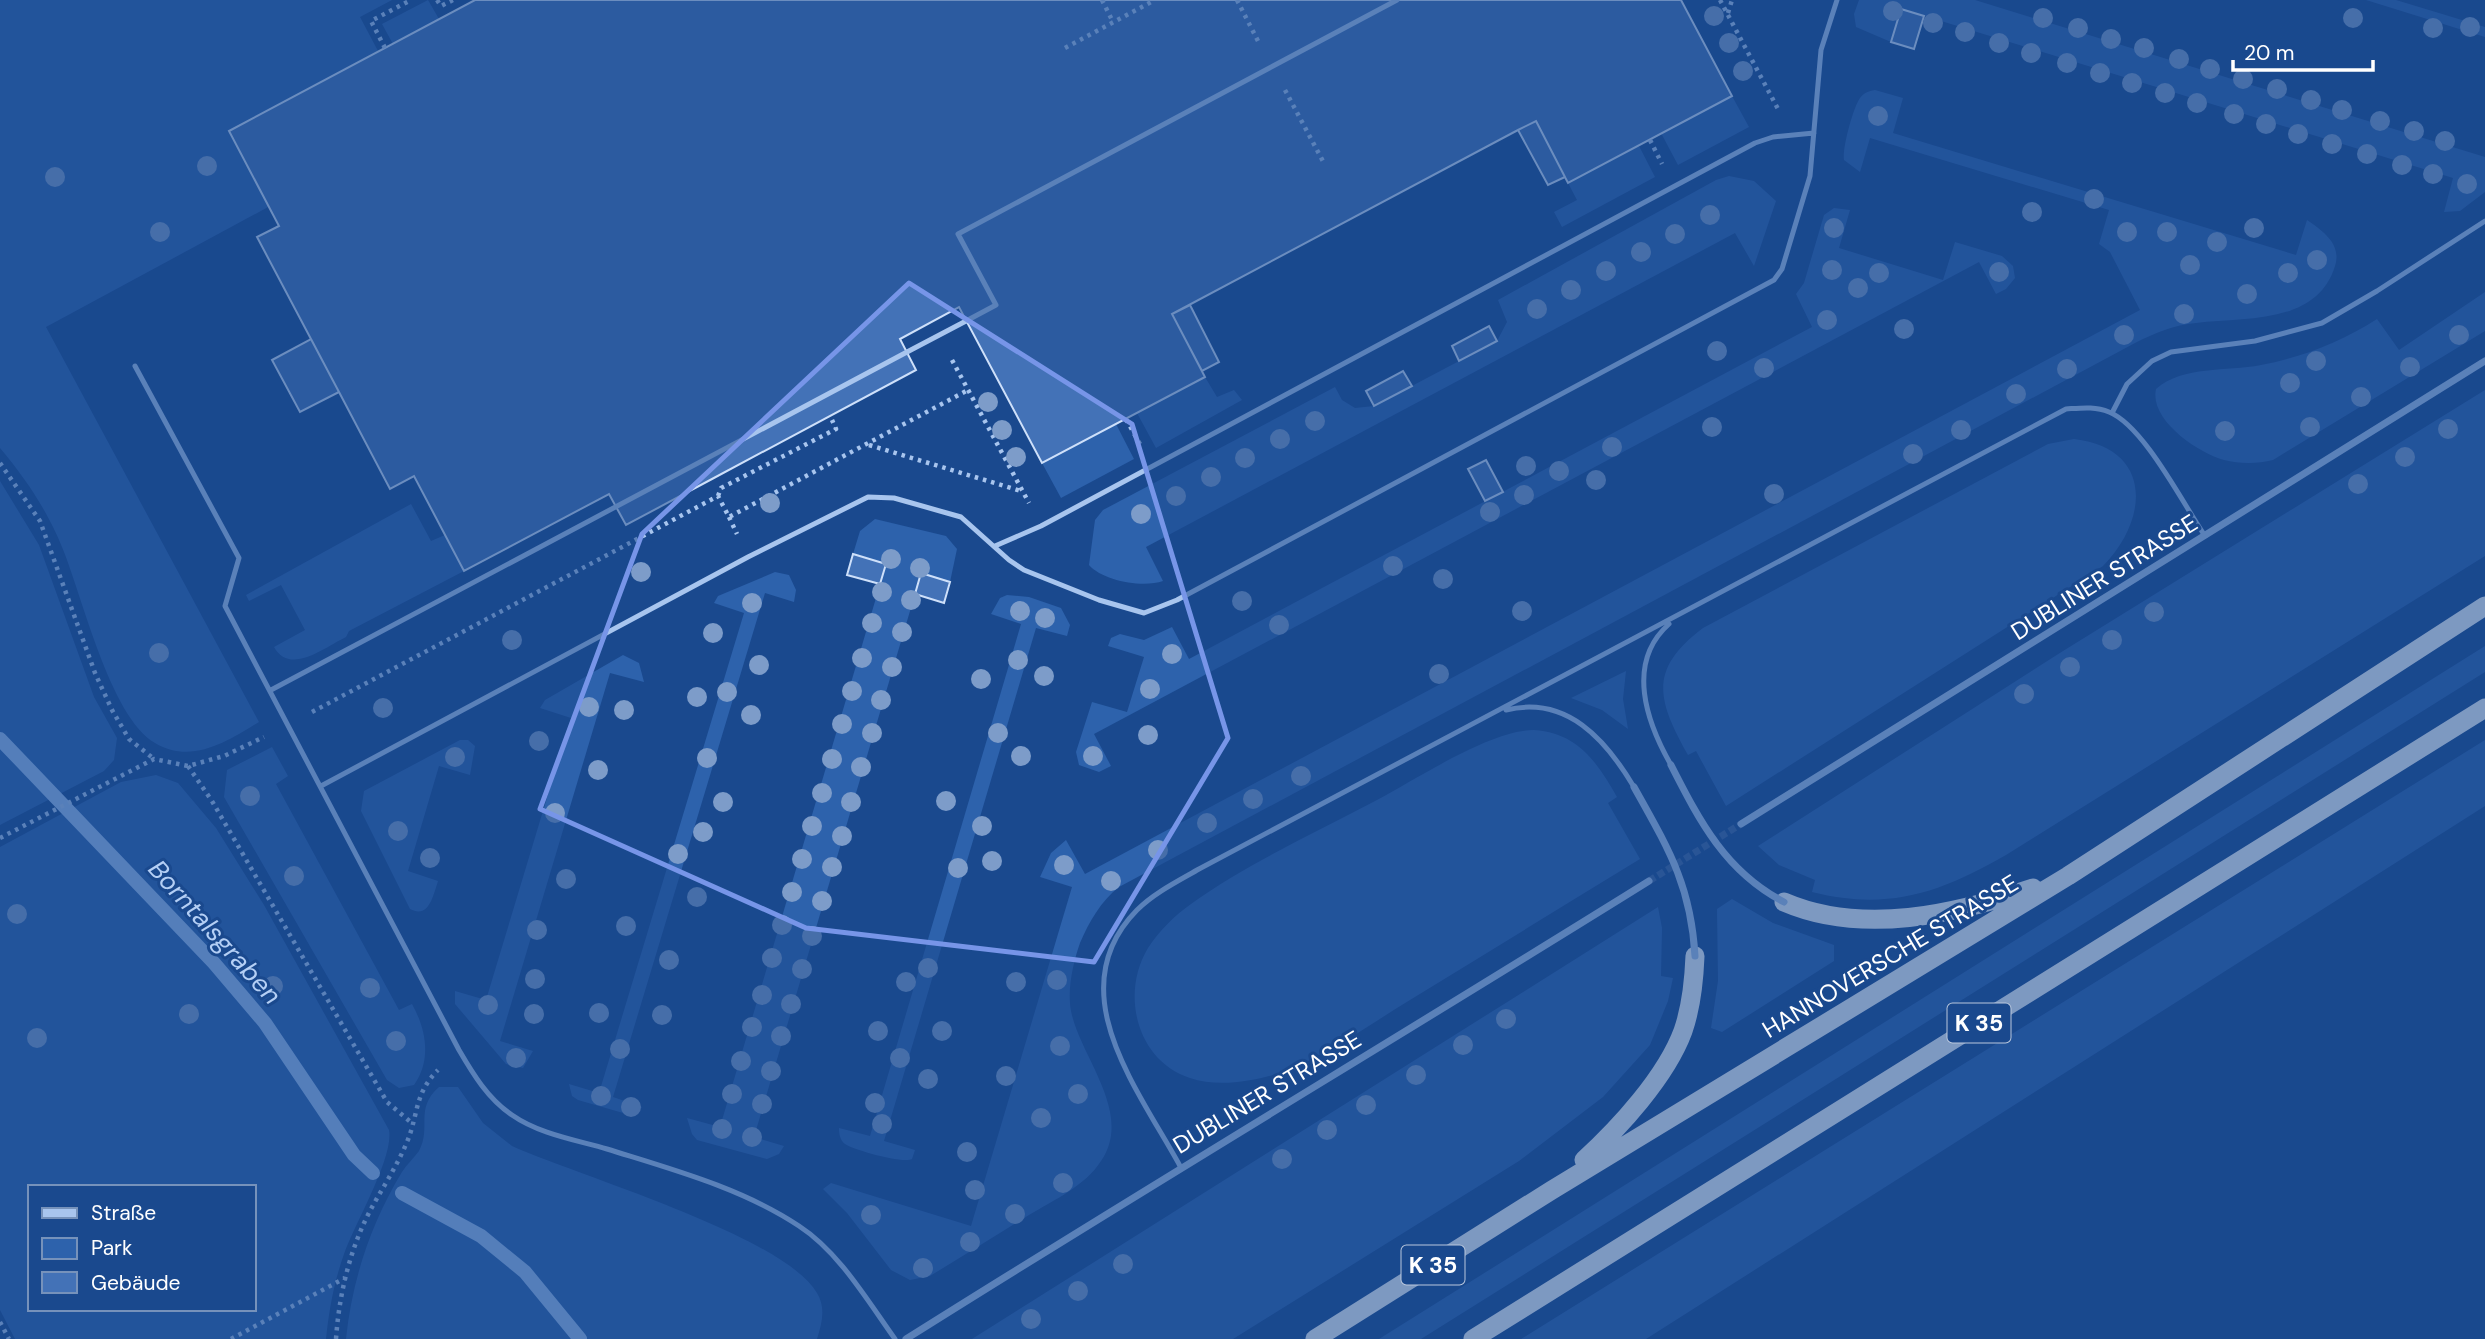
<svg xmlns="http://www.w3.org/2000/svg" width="2485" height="1339" font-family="'DM Sans',sans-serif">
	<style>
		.green { fill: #2d62ac; fill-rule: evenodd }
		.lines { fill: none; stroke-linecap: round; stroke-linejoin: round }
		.stream { stroke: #9bbff0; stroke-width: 14 }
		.building { fill: #4372b7; stroke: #cee0fa; stroke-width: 2 }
		.minor-tunnel { stroke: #3c649f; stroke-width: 7; stroke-dasharray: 7 3.5; stroke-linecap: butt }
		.path { stroke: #a8c5ee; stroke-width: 4.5; stroke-dasharray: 3.5 5; stroke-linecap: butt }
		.service { stroke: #a8c5ee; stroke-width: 5 }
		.minor { stroke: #a8c5ee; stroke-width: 7 }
		.trunk { stroke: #f7faff; stroke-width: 19 }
		.service-bridge { stroke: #a8c5ee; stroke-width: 5 }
		.minor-bridge { stroke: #a8c5ee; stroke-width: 7 }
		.tree { fill: #7d9cc9 }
		.marked { fill: none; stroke: #7795e8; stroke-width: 5; stroke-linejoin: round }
		.labels { text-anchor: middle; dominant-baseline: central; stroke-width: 6; stroke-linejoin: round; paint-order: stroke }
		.shield { fill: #1a498e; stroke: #bac8dd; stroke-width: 2 }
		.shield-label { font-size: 23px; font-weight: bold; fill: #fff }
		.street-label { font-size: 24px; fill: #fff; stroke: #1a498e }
		.water-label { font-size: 26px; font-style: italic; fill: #b4cff5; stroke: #1a498e }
	</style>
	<rect width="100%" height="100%" fill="#1a498e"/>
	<path class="green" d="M0 0H392L360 17 378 51 230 131 270 206 46 327 259 722C228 741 192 765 155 743 110 717 82 595 62 547 47 510 26 479 0 448Z
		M428 0 439 19 393 44 382 24Z
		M1859 0H1975L2485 157V192L2460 211 2444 212 2453 178 1902 9 1891 42 1856 27 1854 14Z
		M2366 0H2396L2485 27V37Z
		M1875 90 1903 98 1893 133 2296 255 2307 220C2323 231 2342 244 2335 266 2317 325 2245 317 2196 323 2174 325 2155 333 2135 343L1119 887C1101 901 1089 922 1080 943 1073 963 1067 990 1071 1011 1080 1057 1134 1113 1101 1161 1085 1186 1054 1200 1029 1215 996 1235 963 1256 930 1276L910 1280 891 1270 847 1213 823 1189 831 1183 971 1226 1072 887 1040 877 1051 853 1066 840 1085 874 2140 310 2110 252 2099 244 2109 210 1870 138 1860 172 1844 160C1842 149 1853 108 1860 98 1864 93 1868 91 1875 90Z
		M1732 96 1749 127 1678 165 1661 133Z
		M1639 146 1655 177 1562 227 1554 212 1577 200 1568 183Z
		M1729 176 1754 181 1776 201 1754 266 1735 233 1146 547 1163 581C1143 588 1103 581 1089 565L1095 520 1103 510 1335 387 1342 400 1355 408 1374 406 1497 341 1507 322 1498 300 1716 180Z
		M1834 208 1850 210 1839 248 1943 280 1955 242 2002 256 2013 266 2015 278 2006 289 1996 294 1979 262 1094 734 1111 766 1099 772 1079 765 1076 752 1092 702 1127 712 1144 657 1108 646 1111 638 1120 634 1144 640 1172 627 1189 659 1812 327 1796 294 1804 283 1824 215Z
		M2485 292V331L2273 460C2257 464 2240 464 2224 460 2198 453 2149 420 2156 389 2184 365 2226 372 2261 365 2303 357 2341 342 2377 319L2399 350Z
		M1205 377 1217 397 1234 390 1242 400 1156 448 1137 413Z
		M2485 390V556L2006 855C1940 893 1888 911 1812 892L1815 880 1779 865 1758 846 2063 651Z
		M1116 424 1134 459 1061 498 1042 463Z
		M2074 439C2152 448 2150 518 2103 566L1726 806 1696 751 1688 755C1658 701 1647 670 1703 628L2048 444Z
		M0 481 39 545 94 697 117 738 114 760 104 771 0 825Z
		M411 504 431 541 445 535 464 571 349 631 346 637C325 647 290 676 274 647L305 630 281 585 249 601 246 595Z
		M875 519 946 536 957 549 950 582 921 574 754 1137 784 1146 779 1154 767 1159 697 1140 692 1134 687 1118 720 1127 886 564 853 554 860 531Z
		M775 572 789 575 796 590 794 602 765 593 613 1097 642 1107 635 1114 630 1115 578 1100 572 1096 569 1084 599 1093 744 613 714 603 718 596Z
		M1007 595 1029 597 1061 608 1070 625 1067 636 1036 628 884 1141 915 1150 912 1159C903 1164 854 1150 845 1144 840 1140 839 1134 839 1128L870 1136 1021 624 991 614 1000 598Z
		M2485 646V672L1421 1339H1379Z
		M623 655 639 663 644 682 610 673 500 1041 533 1051 523 1068 506 1064 455 1004V991L486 1000 571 718 540 708 545 700Z
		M1626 671 1623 699 1628 729 1602 710 1571 698Z
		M1534 730C1578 733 1597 762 1617 797L1608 803 1640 859C1563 906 1487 953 1410 1000 1367 1026 1322 1060 1273 1075 1248 1082 1216 1087 1190 1078 1137 1061 1120 994 1148 948 1158 932 1175 915 1191 904 1248 863 1315 833 1377 800 1417 779 1490 730 1534 730Z
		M460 740H468L475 746 470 775 439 766 408 871 438 881C433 896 429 919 410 909L361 811 364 791Z
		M2485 740V806L1646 1339H1521Z
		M272 747 288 776 276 784 399 1010 412 1004C426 1029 432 1060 414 1085L399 1088 387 1080 224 797 227 770Z
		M156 775 178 783 216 828 264 905 389 1130C394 1157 355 1223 344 1254 334 1282 329 1310 326 1339H15L0 1310V847L121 782ZM30 1187H254V1309H30Z
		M1732 899 1773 923 1834 945V961L1722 1032 1711 1028 1718 981 1717 909Z
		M1658 907 1662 928 1661 976 1673 978 1668 1001 1650 1045 1603 1097 1519 1161 1233 1339H972Z
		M439 1087H458L483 1123 512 1146C579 1176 784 1236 817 1293 826 1308 822 1323 817 1339H346C352 1280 371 1223 402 1172 407 1164 414 1158 419 1151 432 1127 414 1109 439 1087Z"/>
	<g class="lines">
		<path class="stream" d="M0 739 214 963 265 1023 354 1155 373 1173
			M402 1193 481 1236 525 1272 580 1339"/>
	</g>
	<path class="building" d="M475 0H1681L1732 96 1568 183 1536 121 1518 130 1172 314 1205 377 1042 463 959 307 900 339 916 370 712 479 626 525 609 494 464 571 414 476 390 489 339 392 257 237 279 226 229 131Z
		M1901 9 1924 16 1914 49 1891 42Z
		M1536 121 1565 177 1548 185 1518 130Z
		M1190 305 1219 362 1202 371 1172 314Z
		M1489 326 1497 341 1459 361 1452 346Z
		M311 339 339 392 300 412 272 360Z
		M1403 371 1412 386 1374 406 1366 391Z
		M1486 460 1503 492 1485 501 1468 469Z
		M853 554 886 564 880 584 847 575Z
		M921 573 950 582 944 603 915 594Z"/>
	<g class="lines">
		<path class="minor-tunnel" d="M1649 881 1741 824"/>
		<path class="path" d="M437 0 441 6 453 0
			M1102 0 1113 22
			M1237 0 1259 43
			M1720 0 1778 109
			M1728 13 1732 0
			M385 48 371 21 411 0
			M1065 48 1155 0
			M1285 90 1325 165
			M1650 140 1662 164
			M952 360 1029 503
			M1126 419 1140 444
			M869 445 1021 491
			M0 463 40 521 95 673 112 710 129 739 154 759
			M718 496 721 488 836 429 832 420
			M729 517 737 534
			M312 712 718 496 729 517 968 390
			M188 766 212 801 387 1102 413 1124
			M0 838 154 759 188 766 224 756 264 737
			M0 1322 9 1339
			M231 1339 345 1278
			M336 1339C339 1295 350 1248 371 1209 383 1187 397 1166 407 1142 419 1113 414 1094 438 1070"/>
		<path class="service" d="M966 321 996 305 958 234 1397 0
			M135 366 239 558 225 606 459 1050C473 1074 488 1099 512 1115 539 1134 576 1140 607 1149 671 1169 742 1188 799 1226 839 1252 867 1300 895 1339
			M2112 413 2127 384 2152 361 2171 352 2255 341 2322 323 2377 291 2485 221
			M995 546 1041 526 1755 143 1773 137 1814 133
			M1669 624C1625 663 1647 723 1671 765
			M271 690 907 352
			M1506 710C1567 695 1606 740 1634 787
			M321 786 748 557 868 497 894 498 961 517 1009 560 1024 570 1099 600 1144 613 1177 600 1774 280 1782 269 1810 176 1821 50 1837 0
			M1180 1166C1138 1089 1058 990 1137 910 1154 893 1178 881 1199 869L2066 409C2081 408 2095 406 2109 412 2144 426 2183 504 2205 536"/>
		<path class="minor" d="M1741 824 2485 361
			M906 1339C1152 1184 1402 1035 1649 881"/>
		<path class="trunk" d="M1784 902C1863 936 1955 914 2033 888
			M1584 1160C1619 1128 1666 1077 1683 1031 1691 1008 1694 981 1695 956
			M1315 1339 1552 1190 2068 876 2485 606
			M1473 1339 2485 708"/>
		<path class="service-bridge" d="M907 352 966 321"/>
		<path class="minor-bridge" d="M1671 765C1700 822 1726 872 1784 902
			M1634 787C1668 848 1691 885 1695 956"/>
	</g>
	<g class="tree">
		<circle cx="1893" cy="11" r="10"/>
		<circle cx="1714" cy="16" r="10"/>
		<circle cx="2043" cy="18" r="10"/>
		<circle cx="2353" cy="18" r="10"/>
		<circle cx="1933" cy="23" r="10"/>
		<circle cx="2470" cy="27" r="10"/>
		<circle cx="2078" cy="28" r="10"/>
		<circle cx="2433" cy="28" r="10"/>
		<circle cx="1965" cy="32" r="10"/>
		<circle cx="2111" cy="39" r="10"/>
		<circle cx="1729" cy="43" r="10"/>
		<circle cx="1999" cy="43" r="10"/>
		<circle cx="2144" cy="48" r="10"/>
		<circle cx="2031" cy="53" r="10"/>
		<circle cx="2179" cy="59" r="10"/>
		<circle cx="2067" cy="63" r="10"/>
		<circle cx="2210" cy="69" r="10"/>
		<circle cx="1743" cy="71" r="10"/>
		<circle cx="2100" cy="73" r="10"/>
		<circle cx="2243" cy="79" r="10"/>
		<circle cx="2132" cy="83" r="10"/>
		<circle cx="2277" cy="89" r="10"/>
		<circle cx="2165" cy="93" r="10"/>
		<circle cx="2311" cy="100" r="10"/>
		<circle cx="2197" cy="103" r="10"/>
		<circle cx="2342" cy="110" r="10"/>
		<circle cx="2234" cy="114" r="10"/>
		<circle cx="1878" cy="116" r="10"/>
		<circle cx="2380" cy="121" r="10"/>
		<circle cx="2266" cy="124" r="10"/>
		<circle cx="2414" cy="131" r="10"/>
		<circle cx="2298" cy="134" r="10"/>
		<circle cx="2445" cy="141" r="10"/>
		<circle cx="2332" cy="144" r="10"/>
		<circle cx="2367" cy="154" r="10"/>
		<circle cx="2402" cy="165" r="10"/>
		<circle cx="207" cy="166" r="10"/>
		<circle cx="2433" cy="174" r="10"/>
		<circle cx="55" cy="177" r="10"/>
		<circle cx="2467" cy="184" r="10"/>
		<circle cx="2094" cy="199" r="10"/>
		<circle cx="2032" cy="212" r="10"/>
		<circle cx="1710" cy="215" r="10"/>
		<circle cx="1834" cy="228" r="10"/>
		<circle cx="2254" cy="228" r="10"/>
		<circle cx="160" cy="232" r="10"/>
		<circle cx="2127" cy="232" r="10"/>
		<circle cx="2167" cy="232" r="10"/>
		<circle cx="1675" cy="234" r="10"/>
		<circle cx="2217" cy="242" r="10"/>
		<circle cx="1641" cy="252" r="10"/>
		<circle cx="2317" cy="260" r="10"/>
		<circle cx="2190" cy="265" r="10"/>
		<circle cx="1832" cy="270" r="10"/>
		<circle cx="1606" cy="271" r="10"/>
		<circle cx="1999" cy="272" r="10"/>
		<circle cx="1879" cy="273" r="10"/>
		<circle cx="2288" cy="273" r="10"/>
		<circle cx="1858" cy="288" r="10"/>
		<circle cx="1571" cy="290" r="10"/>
		<circle cx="2247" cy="294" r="10"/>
		<circle cx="1537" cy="309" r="10"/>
		<circle cx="2184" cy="314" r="10"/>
		<circle cx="1827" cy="320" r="10"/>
		<circle cx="1904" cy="329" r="10"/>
		<circle cx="2124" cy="335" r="10"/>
		<circle cx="2459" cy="335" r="10"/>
		<circle cx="1717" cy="351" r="10"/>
		<circle cx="2316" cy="361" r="10"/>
		<circle cx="2410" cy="367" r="10"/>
		<circle cx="1764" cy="368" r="10"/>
		<circle cx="2067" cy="369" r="10"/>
		<circle cx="2290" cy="383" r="10"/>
		<circle cx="2016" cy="394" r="10"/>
		<circle cx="2361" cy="397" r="10"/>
		<circle cx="988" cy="402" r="10"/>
		<circle cx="1315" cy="421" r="10"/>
		<circle cx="1712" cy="427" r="10"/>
		<circle cx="2310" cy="427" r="10"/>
		<circle cx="2448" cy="429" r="10"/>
		<circle cx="1002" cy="430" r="10"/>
		<circle cx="1961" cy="430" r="10"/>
		<circle cx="2225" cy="431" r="10"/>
		<circle cx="1280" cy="439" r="10"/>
		<circle cx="1612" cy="447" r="10"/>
		<circle cx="1913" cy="454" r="10"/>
		<circle cx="1016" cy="457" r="10"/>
		<circle cx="2405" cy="457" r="10"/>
		<circle cx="1245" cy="458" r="10"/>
		<circle cx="1526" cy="466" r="10"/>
		<circle cx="1559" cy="471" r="10"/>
		<circle cx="1211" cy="477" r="10"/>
		<circle cx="1596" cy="480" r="10"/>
		<circle cx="2358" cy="484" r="10"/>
		<circle cx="1774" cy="494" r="10"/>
		<circle cx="1524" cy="495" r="10"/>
		<circle cx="1176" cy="496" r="10"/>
		<circle cx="770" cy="503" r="10"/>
		<circle cx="1490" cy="512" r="10"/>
		<circle cx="1141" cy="514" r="10"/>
		<circle cx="891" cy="559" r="10"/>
		<circle cx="1393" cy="566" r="10"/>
		<circle cx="920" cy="568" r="10"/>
		<circle cx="641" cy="572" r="10"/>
		<circle cx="1443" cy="579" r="10"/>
		<circle cx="882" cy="592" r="10"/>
		<circle cx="911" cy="600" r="10"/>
		<circle cx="1242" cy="601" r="10"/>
		<circle cx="752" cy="603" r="10"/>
		<circle cx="1020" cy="611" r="10"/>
		<circle cx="1522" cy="611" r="10"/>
		<circle cx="2154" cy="612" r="10"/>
		<circle cx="1045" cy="618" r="10"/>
		<circle cx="872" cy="623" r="10"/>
		<circle cx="1279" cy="625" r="10"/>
		<circle cx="902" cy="632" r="10"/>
		<circle cx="713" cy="633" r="10"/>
		<circle cx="512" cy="640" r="10"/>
		<circle cx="2112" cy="640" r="10"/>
		<circle cx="159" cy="653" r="10"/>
		<circle cx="1172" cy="654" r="10"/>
		<circle cx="862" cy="658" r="10"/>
		<circle cx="1018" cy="660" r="10"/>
		<circle cx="759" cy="665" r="10"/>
		<circle cx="892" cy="667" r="10"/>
		<circle cx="2070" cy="667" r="10"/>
		<circle cx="1439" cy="674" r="10"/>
		<circle cx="1044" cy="676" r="10"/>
		<circle cx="981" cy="679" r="10"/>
		<circle cx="1150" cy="689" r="10"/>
		<circle cx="852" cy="691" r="10"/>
		<circle cx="727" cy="692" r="10"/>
		<circle cx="2024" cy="694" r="10"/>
		<circle cx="697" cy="697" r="10"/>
		<circle cx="881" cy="700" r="10"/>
		<circle cx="589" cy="707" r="10"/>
		<circle cx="383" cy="708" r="10"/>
		<circle cx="624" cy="710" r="10"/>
		<circle cx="751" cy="715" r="10"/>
		<circle cx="842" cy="724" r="10"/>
		<circle cx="872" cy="733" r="10"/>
		<circle cx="998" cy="733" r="10"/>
		<circle cx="1148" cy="735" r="10"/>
		<circle cx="539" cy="741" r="10"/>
		<circle cx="1021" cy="756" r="10"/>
		<circle cx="1093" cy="756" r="10"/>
		<circle cx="455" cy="757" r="10"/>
		<circle cx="707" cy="758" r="10"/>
		<circle cx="832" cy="759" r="10"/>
		<circle cx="861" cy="767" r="10"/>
		<circle cx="598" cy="770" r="10"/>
		<circle cx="1301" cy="776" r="10"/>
		<circle cx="822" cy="793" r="10"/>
		<circle cx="250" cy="796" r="10"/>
		<circle cx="1253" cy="799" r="10"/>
		<circle cx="946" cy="801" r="10"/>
		<circle cx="723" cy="802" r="10"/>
		<circle cx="851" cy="802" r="10"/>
		<circle cx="555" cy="813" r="10"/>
		<circle cx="1207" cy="823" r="10"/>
		<circle cx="812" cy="826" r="10"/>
		<circle cx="982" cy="826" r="10"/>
		<circle cx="398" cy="831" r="10"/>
		<circle cx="703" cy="832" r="10"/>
		<circle cx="842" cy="836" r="10"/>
		<circle cx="1158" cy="850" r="10"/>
		<circle cx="678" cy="854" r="10"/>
		<circle cx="430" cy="858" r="10"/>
		<circle cx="802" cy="859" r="10"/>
		<circle cx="992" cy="861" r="10"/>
		<circle cx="1064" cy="865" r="10"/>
		<circle cx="832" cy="867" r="10"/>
		<circle cx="958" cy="868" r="10"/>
		<circle cx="294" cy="876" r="10"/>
		<circle cx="566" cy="879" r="10"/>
		<circle cx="1111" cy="881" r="10"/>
		<circle cx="792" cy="892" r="10"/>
		<circle cx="697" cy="897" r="10"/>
		<circle cx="822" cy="901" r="10"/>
		<circle cx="17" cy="914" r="10"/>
		<circle cx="782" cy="925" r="10"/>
		<circle cx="626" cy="926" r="10"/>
		<circle cx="537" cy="930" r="10"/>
		<circle cx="812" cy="936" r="10"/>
		<circle cx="772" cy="958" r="10"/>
		<circle cx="669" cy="960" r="10"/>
		<circle cx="928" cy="968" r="10"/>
		<circle cx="802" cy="969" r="10"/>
		<circle cx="535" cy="979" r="10"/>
		<circle cx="1057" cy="980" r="10"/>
		<circle cx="906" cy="982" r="10"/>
		<circle cx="1016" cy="982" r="10"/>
		<circle cx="273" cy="986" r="10"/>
		<circle cx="370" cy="988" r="10"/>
		<circle cx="762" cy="995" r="10"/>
		<circle cx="791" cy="1004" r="10"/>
		<circle cx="488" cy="1005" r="10"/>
		<circle cx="599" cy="1013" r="10"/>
		<circle cx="189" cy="1014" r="10"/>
		<circle cx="534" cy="1014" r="10"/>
		<circle cx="662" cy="1015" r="10"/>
		<circle cx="1506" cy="1019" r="10"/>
		<circle cx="752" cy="1027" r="10"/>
		<circle cx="878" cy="1031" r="10"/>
		<circle cx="942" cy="1031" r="10"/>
		<circle cx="781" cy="1036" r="10"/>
		<circle cx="37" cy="1038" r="10"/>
		<circle cx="396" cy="1041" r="10"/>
		<circle cx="1463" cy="1045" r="10"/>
		<circle cx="1060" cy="1046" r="10"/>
		<circle cx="620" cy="1049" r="10"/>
		<circle cx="516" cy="1058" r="10"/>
		<circle cx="900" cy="1058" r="10"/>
		<circle cx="741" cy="1061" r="10"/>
		<circle cx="771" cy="1071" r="10"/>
		<circle cx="1416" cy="1075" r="10"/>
		<circle cx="1006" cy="1076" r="10"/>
		<circle cx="928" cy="1079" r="10"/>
		<circle cx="732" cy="1094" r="10"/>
		<circle cx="1078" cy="1094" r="10"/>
		<circle cx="601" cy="1096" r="10"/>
		<circle cx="875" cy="1103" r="10"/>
		<circle cx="762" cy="1104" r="10"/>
		<circle cx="1366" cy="1105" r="10"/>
		<circle cx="631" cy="1107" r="10"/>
		<circle cx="1041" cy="1118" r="10"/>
		<circle cx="882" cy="1124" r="10"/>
		<circle cx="722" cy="1129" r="10"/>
		<circle cx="1327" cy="1130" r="10"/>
		<circle cx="752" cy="1137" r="10"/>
		<circle cx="967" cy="1152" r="10"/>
		<circle cx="1282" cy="1159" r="10"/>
		<circle cx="1063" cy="1183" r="10"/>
		<circle cx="975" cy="1190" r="10"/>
		<circle cx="1015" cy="1214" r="10"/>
		<circle cx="871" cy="1215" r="10"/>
		<circle cx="970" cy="1242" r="10"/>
		<circle cx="1123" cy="1264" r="10"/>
		<circle cx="923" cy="1268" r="10"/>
		<circle cx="1078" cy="1291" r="10"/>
		<circle cx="1031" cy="1319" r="10"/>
	</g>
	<path d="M0 0H2485V1339H0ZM909 283 1132 424 1228 738 1094 962 806 928 540 809 642 534Z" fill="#1a498e" fill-opacity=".55" fill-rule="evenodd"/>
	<path class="marked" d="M909 283 1132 424 1228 738 1094 962 806 928 540 809 642 534Z"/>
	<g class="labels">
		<g class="shield">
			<rect x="1947.5" y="1003.5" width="63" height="39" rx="5"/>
			<rect x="1401.5" y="1245.5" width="63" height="39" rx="5"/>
		</g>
		<g class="shield-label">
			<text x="1979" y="1023">K 35</text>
			<text x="1433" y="1265">K 35</text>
		</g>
		<g class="street-label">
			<text transform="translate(2104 577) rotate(-32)">DUBLINER STRASSE</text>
			<text transform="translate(1890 956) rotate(-31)">HANNOVERSCHE STRASSE</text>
			<text transform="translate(1267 1092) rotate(-31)">DUBLINER STRASSE</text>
		</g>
		<g class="water-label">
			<text transform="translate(215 932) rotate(48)">Borntalsgraben</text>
		</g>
	</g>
	<rect x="28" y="1185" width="228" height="126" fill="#1a498e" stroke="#7692bb" stroke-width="2"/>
	<rect x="42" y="1208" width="35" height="10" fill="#a8c5ee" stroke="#7692bb" stroke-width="2"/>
	<text x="91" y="1220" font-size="21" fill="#ffffff">Straße</text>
	<rect x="42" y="1238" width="35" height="21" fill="#2d62ac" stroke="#7692bb" stroke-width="2"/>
	<text x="91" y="1255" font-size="21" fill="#ffffff">Park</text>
	<rect x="42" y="1272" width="35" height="21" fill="#4372b7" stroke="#7692bb" stroke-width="2"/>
	<text x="91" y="1290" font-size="21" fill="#ffffff">Gebäude</text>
	<path d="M2233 60v10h140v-10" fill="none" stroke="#ffffff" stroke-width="3.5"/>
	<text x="2244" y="60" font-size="21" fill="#ffffff" stroke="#1a498e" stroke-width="5" paint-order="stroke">20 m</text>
</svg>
